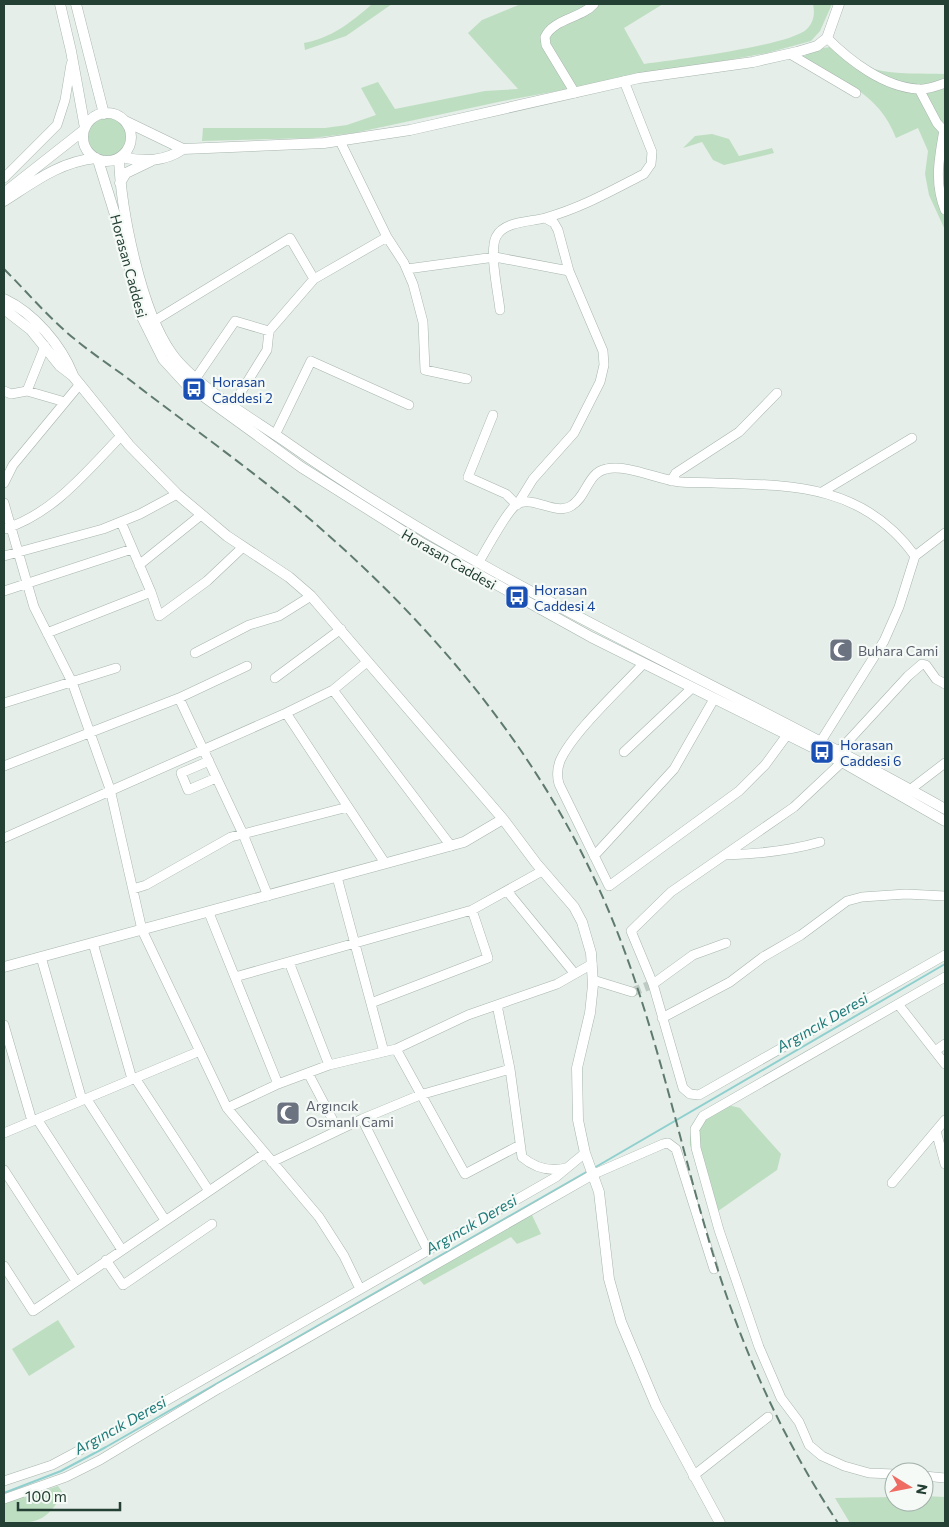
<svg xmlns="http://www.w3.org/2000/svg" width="949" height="1527" font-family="Commissioner,sans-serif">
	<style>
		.green { fill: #bedec1 }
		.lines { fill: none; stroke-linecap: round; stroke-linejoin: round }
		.stream { stroke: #8fd0cf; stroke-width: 2 }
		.minor-tunnel { stroke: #becbc4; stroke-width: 9; stroke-dasharray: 9 4.5; stroke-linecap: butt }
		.minor-casing { stroke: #a7b6ae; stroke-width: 10 }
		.tertiary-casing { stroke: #a7b6ae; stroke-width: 11 }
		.minor { stroke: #fff; stroke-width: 9 }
		.tertiary { stroke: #fff; stroke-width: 10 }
		.rail { stroke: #5f7a6e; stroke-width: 2; stroke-dasharray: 10 5; stroke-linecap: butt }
		.labels { text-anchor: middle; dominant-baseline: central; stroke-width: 4.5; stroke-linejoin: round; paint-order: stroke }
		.street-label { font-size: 14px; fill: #243f33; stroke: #f5faf7 }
		.transit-label { font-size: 14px; fill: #164399; stroke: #f5faf7; text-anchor: start }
		.worship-label { font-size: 14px; fill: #5b616d; stroke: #f5faf7; text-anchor: start }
		.water-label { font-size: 15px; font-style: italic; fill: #1f7a79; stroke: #f5faf7 }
	</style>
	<rect width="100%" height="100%" fill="#e5eee8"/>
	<path class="green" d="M372 4H392L346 36 305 50 304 43C330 39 353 21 372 4Z
		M521 4H663L624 28 644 64C674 60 789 46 807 29 814 22 815 13 813 4H832L820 31 811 41 767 53 503 101 354 133 312 138 202 141 203 128H325L347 125 376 115 361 88 378 82 395 109 485 91 518 89 468 33 482 20Z
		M830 47C849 47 857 63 874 69 896 75 923 73 945 74V230L929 195 925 174 928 151 918 128 896 138C879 93 841 80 801 58L817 49Z
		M88 137a19 19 0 1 1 38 0a19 19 0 1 1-38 0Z
		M712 134 729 139 739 156 772 148 774 153 724 165 713 160 702 142 683 148 695 136Z
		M728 1105 740 1108 781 1154 777 1170 711 1216 690 1145C688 1122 711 1115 728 1105Z
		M531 1213 541 1234 517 1244 511 1237 424 1285 419 1279Z
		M58 1320 75 1347 29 1376 12 1349Z
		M58 1486 63 1493C46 1523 36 1523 4 1523V1503Z
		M924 1496 945 1497V1523H850L835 1498 894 1497V1502H924Z"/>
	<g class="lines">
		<path class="stream" d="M594 1168 945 964
			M4 1493 61 1471 106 1447 588 1171"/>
		<path class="minor-tunnel" d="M632 992 653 984"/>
		<g class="minor-casing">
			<path id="minor" d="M827 38C850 61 884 87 918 89 927 90 937 86 945 83
				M790 54 856 93
				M919 89 937 123 945 132
				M575 93 546 45 545 37C553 19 582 18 594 4
				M944 130C939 158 934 183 945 210
				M340 141 387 237 404 263 413 284 423 322 425 370 467 379
				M4 178 57 125 65 100 71 64
				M407 269 495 257 569 271
				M500 310C498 292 489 252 496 237 504 221 530 222 545 218 581 208 611 191 644 174L651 164 652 152 624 81
				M154 321 290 238 314 279
				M196 378 235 321 269 331
				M4 391 11 394 27 391 65 402
				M27 391 45 346
				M233 405 267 350 269 331 314 279 387 237
				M493 415 468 477 506 494 517 505 533 479 574 433 600 382 604 365 603 351 569 271 558 230 554 223 545 218
				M275 435 311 361 409 405
				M671 481 676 473 739 432 777 393
				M4 483 13 465 80 384
				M822 492 912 438
				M4 503 34 607 72 682 110 789 142 930 227 1108 319 1217 344 1256 360 1289
				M121 522 151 592 159 616 207 581 243 547
				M4 529C53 514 86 472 121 436
				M4 556 103 529 140 514 177 494
				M479 562C486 550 507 511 516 505 533 494 554 516 571 506 587 497 587 473 606 469 627 464 659 480 680 482 692 483 703 482 715 483 794 485 864 485 915 556
				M139 565 201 515
				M4 591 132 549
				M47 633 151 592
				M195 653 249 625 279 616 311 596
				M643 664C621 688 572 733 560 761 557 769 557 777 559 784L609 886 739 791 765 765 787 735
				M275 678 341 629
				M333 690 451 846
				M179 698 243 834 348 807
				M4 703 116 668
				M286 713 385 863
				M821 741 884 641 899 607 915 556 945 533
				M839 751 908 676 922 664 926 665 936 679 945 684
				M624 752 692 688
				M209 761 181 773 188 790 216 778
				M842 762 794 807 671 892 631 931 653 984 683 1088 690 1094 699 1095 945 955
				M4 766 179 698 247 666
				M911 789 945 763
				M4 838 286 713 333 690 367 662
				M725 855C758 854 789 851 820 842
				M594 856 674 769 714 699
				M337 877 384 1052
				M133 889 146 885 231 837 243 834 268 896
				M507 891 575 974
				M209 913 278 1084
				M93 943 132 1079
				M41 957 82 1100
				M289 962 329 1065
				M235 977 472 910 542 871
				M593 980 632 992
				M653 984 693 955 726 943
				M371 1003 488 958 472 910
				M898 1004 945 1064
				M497 1005 510 1069 522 1157C535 1168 549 1172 566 1168
				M662 1018 730 982 763 957 801 935 847 901 862 897 906 894 945 896
				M4 1025 32 1121
				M396 1049 465 1174 520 1145
				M935 1051 945 1044
				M308 1073 338 1130
				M135 1078 209 1191
				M86 1098 165 1220
				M227 1108 278 1084 329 1065 396 1049 468 1015 557 984 592 964
				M37 1119 122 1250
				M362 1119 428 1251
				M936 1131 945 1164
				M4 1133 200 1051
				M272 1162 362 1119 420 1095 510 1069
				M4 1170 76 1281
				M892 1183 945 1120
				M106 1260 123 1285 212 1224
				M4 1266 33 1311 265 1153
				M894 1474 869 1473 844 1466 822 1456 809 1445 799 1422 781 1398 759 1347 719 1230 696 1148 695 1129 703 1116 945 977
				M693 1476 768 1417
				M924 1476 945 1478
				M4 1481 52 1465 82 1449 556 1177 585 1153
				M4 1499 66 1477 100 1460 218 1389 594 1174 663 1144 668 1143 676 1149 714 1269"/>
		</g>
		<g class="tertiary-casing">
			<path id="tertiary" d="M60 4 71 51 85 128
				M76 4 104 114
				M83 137a24 24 0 1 1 48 0a24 24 0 1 1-48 0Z
				M125 121 183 149 324 143 410 130 639 78 753 62 797 52 817 46 827 38 839 4
				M122 157C144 162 164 162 183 149
				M119 158C121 212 141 311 172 354 195 386 253 419 286 442 492 588 726 685 945 809
				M98 160 121 234 141 315 163 359 185 383 301 467 420 542 591 637 842 762 945 821
				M120 183 126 173 151 161
				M4 193 84 130
				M4 201C34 182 59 162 96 158
				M4 299C34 313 61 345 73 375
				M4 309 31 330 60 366 73 376 129 445 177 494 227 536 289 577 311 596 503 819 536 863 574 907 582 922 591 953 593 985 590 1013 577 1068 578 1120 585 1153 599 1192 609 1279 621 1322 656 1405 720 1523
				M4 967 464 842 503 819"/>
		</g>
		<use href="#minor" class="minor"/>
		<use href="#tertiary" class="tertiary"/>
		<path class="rail" d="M4 269C24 289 43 311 64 330 83 347 105 362 126 377 185 423 248 467 305 515 423 615 528 737 594 878 652 1000 676 1135 716 1264 745 1356 785 1443 838 1523"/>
	</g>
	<defs>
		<g id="bus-square" transform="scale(1.25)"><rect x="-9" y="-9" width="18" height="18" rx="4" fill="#1a4fb4" stroke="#f5faf7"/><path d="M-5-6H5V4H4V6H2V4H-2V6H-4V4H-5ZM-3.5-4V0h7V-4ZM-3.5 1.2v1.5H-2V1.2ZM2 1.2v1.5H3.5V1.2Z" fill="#fff"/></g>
		<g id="mosque-square" transform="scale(1.25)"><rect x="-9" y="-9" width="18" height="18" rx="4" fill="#6b7280" stroke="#f5faf7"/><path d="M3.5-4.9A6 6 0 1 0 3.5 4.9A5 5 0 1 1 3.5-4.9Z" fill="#fff"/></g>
	</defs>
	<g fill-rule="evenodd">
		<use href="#bus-square" x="194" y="389"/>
		<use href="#bus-square" x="517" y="597"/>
		<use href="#mosque-square" x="841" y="650"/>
		<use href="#bus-square" x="822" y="752"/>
		<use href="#mosque-square" x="288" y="1113"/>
	</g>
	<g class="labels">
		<g class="street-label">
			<text transform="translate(129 266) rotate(75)">Horasan Caddesi</text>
			<text transform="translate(449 559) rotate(30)">Horasan Caddesi</text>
		</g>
		<g class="transit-label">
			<text x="212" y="381">Horasan<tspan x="212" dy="16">Caddesi 2</tspan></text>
			<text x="534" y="589">Horasan<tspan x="534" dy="16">Caddesi 4</tspan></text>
			<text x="840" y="744">Horasan<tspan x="840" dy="16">Caddesi 6</tspan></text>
		</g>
		<g class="worship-label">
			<text x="858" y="650">Buhara Cami</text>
			<text x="306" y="1105">Argıncık<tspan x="306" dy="16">Osmanlı Cami</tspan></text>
		</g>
		<g class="water-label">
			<text transform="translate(822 1022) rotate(-30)">Argıncık Deresi</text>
			<text transform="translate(471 1224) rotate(-30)">Argıncık Deresi</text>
			<text transform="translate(120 1425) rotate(-29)">Argıncık Deresi</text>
		</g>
	</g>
	<rect width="949" height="1527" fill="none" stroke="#243f33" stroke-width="10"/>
	<g transform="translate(909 1487) rotate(100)"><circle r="24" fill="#f5faf7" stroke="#a1afa9"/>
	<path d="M0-4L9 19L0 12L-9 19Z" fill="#ee6c62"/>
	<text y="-8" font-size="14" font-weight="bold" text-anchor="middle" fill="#243f33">N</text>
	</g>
	<path d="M18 1502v8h102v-8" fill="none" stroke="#243f33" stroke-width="2.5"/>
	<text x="25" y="1502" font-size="15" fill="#243f33" stroke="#f5faf7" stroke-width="4" paint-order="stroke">100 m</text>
</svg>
